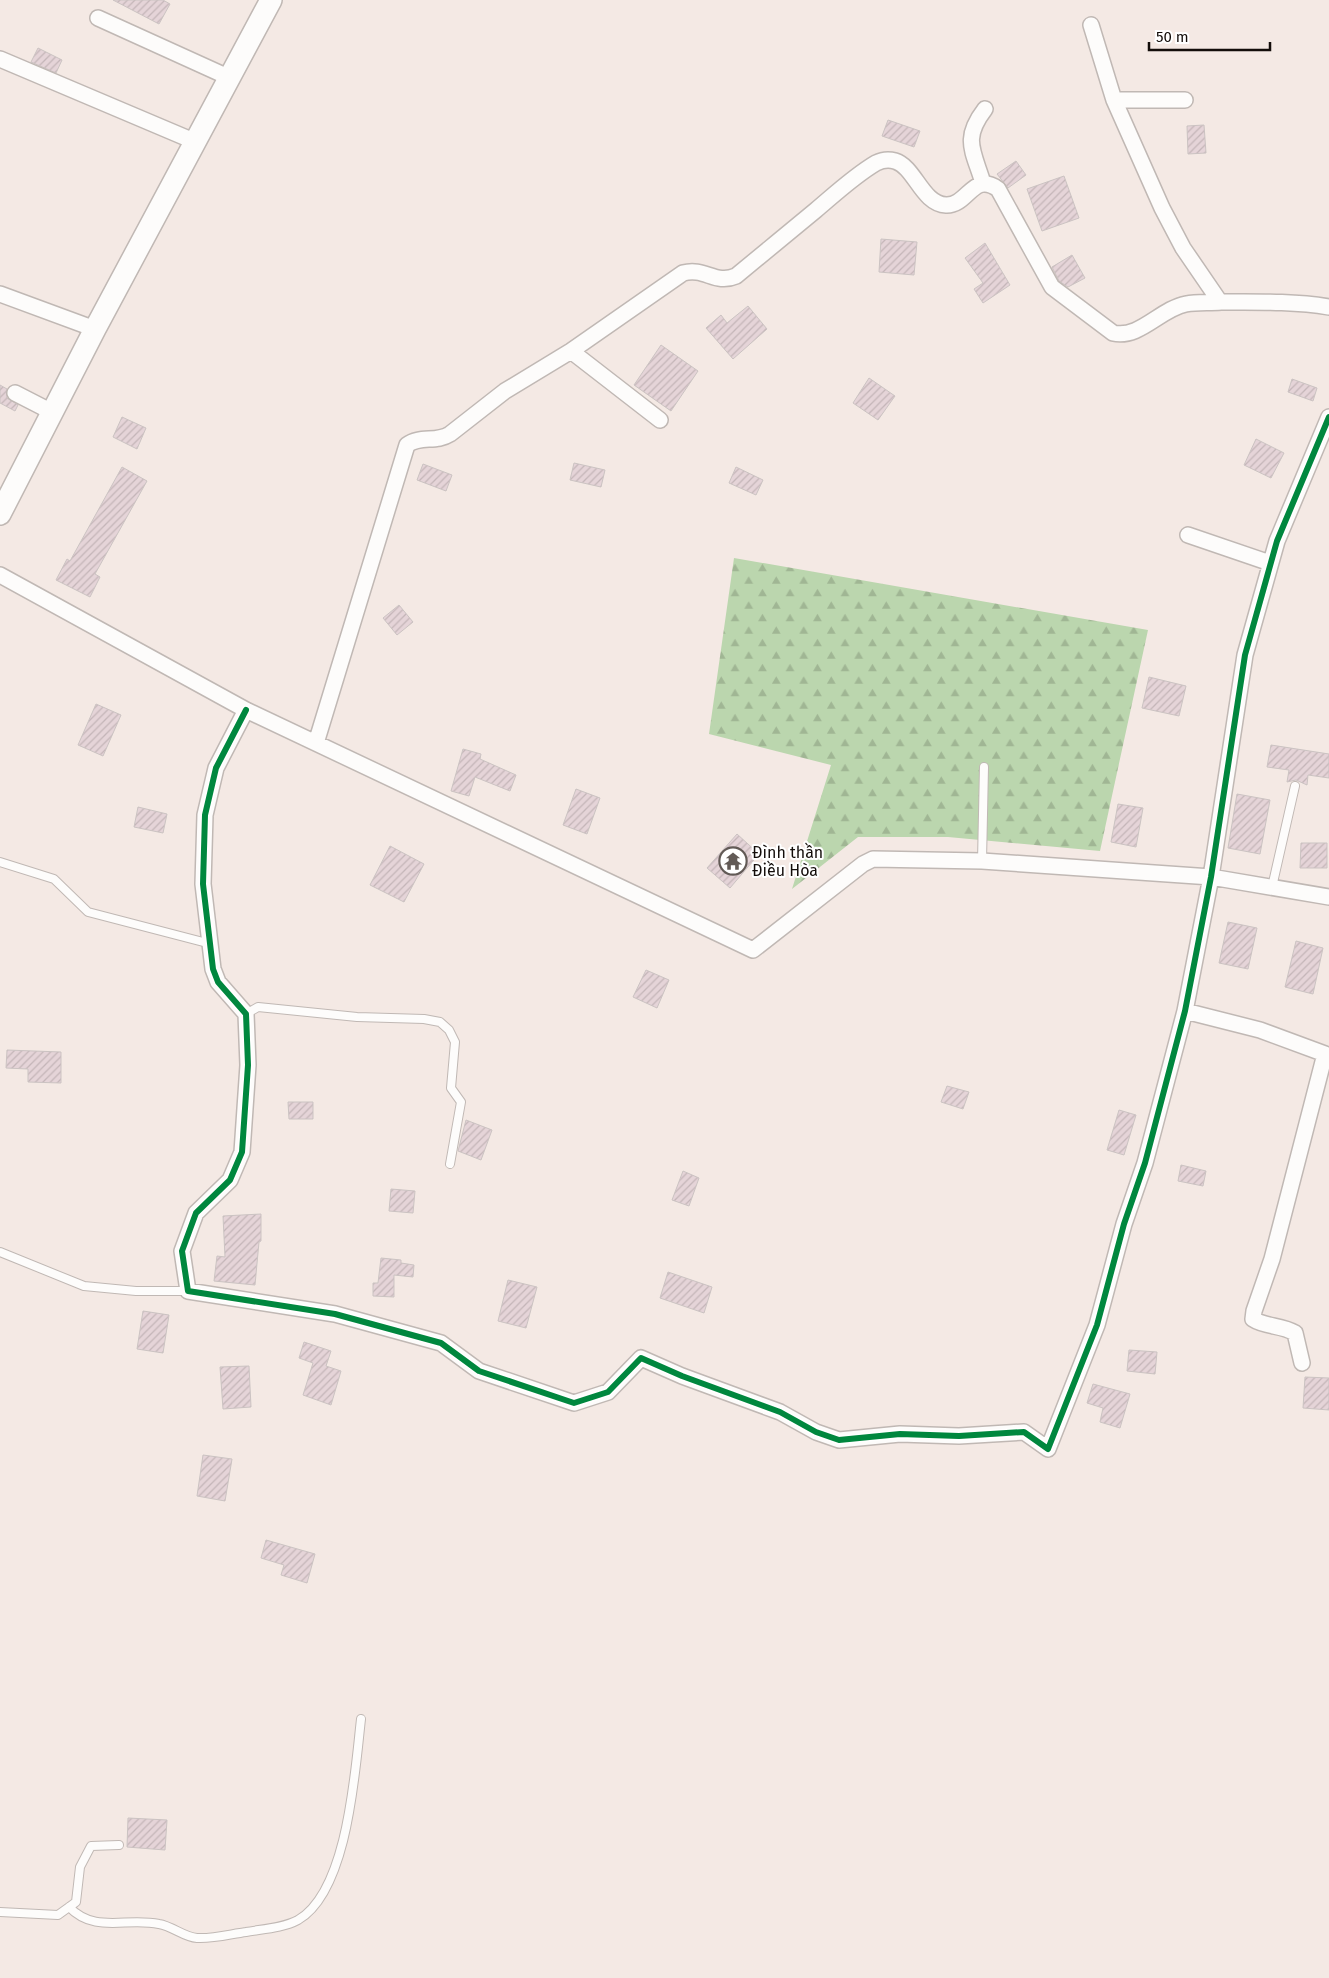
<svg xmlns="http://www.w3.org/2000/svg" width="1329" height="1978" font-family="'Fira Sans',sans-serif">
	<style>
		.forest { fill: url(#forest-firs) }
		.building { fill: url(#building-hatch); stroke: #cbc3c2 }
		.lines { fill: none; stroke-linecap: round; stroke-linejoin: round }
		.lane-casing { stroke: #c0b8b4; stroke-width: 10 }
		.street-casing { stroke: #c0b8b4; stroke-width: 18 }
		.secondary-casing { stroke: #c0b8b4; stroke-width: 24 }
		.lane { stroke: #fdfcfb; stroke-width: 8 }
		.street { stroke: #fdfcfb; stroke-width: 15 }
		.secondary { stroke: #fdfcfb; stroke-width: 21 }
		.cycleway-casing { stroke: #fff; stroke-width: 9 }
		.cycleway { stroke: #00873e; stroke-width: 6 }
		.labels { text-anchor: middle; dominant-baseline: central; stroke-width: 4; stroke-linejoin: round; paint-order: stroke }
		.poi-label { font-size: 16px; fill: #130d0a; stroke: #fff; text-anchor: start }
	</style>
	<defs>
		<pattern id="forest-firs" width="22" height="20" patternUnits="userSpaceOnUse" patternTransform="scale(1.25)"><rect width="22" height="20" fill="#bbd6ae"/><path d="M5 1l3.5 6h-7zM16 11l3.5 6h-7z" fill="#a0b694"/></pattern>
		<pattern id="building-hatch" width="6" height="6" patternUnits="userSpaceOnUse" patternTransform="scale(1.25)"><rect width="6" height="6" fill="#e5d4d8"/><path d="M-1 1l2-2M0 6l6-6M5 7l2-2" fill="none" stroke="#c4b5b8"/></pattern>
	</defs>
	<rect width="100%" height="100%" fill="#f4e9e4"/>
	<path class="forest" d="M734 558 1148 630 1100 851 948 837H858L792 889 831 765 709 734Z"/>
	<path class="building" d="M113 0H163L170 4 159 24Z
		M38 48 62 60 56 73 31 62Z
		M888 120 920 131 914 147 882 136Z
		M1204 125 1206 153 1188 154 1187 126Z
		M1016 161 1026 175 1008 188 997 174Z
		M1064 176 1079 218 1042 231 1027 189Z
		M881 239 917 242 914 275 879 272Z
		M985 243 1010 285 983 303 974 289 983 283 965 258Z
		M1072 255 1085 278 1068 287 1059 281 1052 267Z
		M748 306 767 329 733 359 706 328 721 315 727 323Z
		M661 345 698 371 671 411 634 385Z
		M869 378 895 396 878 420 853 403Z
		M1292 379 1317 388 1313 401 1288 392Z
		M0 385 7 389V398L18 405 15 411 0 403Z
		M122 417 146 428 137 449 113 437Z
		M1256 439 1284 453 1271 478 1244 465Z
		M574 463 605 470 601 487 570 480Z
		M423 464 452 475 446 491 417 480Z
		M122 467 147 481 95 574 100 577 90 597 56 580 67 559 70 561Z
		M736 467 763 480 756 495 729 483Z
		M399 605 413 622 397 635 383 618Z
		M1149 677 1186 686 1179 716 1142 708Z
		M96 704 121 715 103 756 78 745Z
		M1271 745 1329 754V778L1308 775 1307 785 1296 780 1287 782 1289 770 1267 767Z
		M463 749 481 754 480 759 516 775 510 791 475 777 469 796 451 791Z
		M576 789 600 798 587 834 563 825Z
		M1237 794 1270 800 1260 854 1228 848Z
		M1118 804 1143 808 1136 847 1111 842Z
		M138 807 167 814 163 833 134 827Z
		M737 834 759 854 730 888 707 868Z
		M1301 843H1327V868H1300Z
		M390 846 424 864 404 902 370 885Z
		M1228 922 1257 928 1248 969 1219 963Z
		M1296 941 1323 948 1313 994 1285 987Z
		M646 970 669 980 657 1008 633 997Z
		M7 1050 61 1052V1083L28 1082V1069L6 1068Z
		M947 1086 969 1092 963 1109 941 1102Z
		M288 1102H313V1119H289Z
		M1119 1110 1136 1115 1124 1155 1107 1150Z
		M466 1120 492 1130 481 1160 458 1151Z
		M1181 1165 1206 1171 1203 1186 1178 1181Z
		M683 1171 699 1178 689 1206 672 1200Z
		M391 1189 415 1191 413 1213 389 1211Z
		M261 1214V1241L259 1242 255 1285 214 1281 217 1256 225 1257 223 1216Z
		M381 1258 401 1260V1263L414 1265 413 1277 394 1275V1297L373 1296V1283H378Z
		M668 1272 712 1287 704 1313 660 1298Z
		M508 1280 537 1287 526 1328 498 1321Z
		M143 1311 169 1315 163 1353 137 1349Z
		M304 1342 331 1351 326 1366 341 1371 331 1405 303 1395 313 1363 299 1358Z
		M1129 1350 1157 1352 1155 1374 1127 1371Z
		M249 1366 251 1407 223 1409 220 1367Z
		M1305 1377 1329 1378V1410L1303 1408Z
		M1093 1384 1130 1394 1120 1428 1100 1422 1103 1408 1087 1403Z
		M203 1455 232 1459 225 1501 197 1496Z
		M266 1540 315 1554 307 1583 281 1575 284 1565 261 1558Z
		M128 1818 167 1820 165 1850 127 1847Z"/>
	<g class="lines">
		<g class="lane-casing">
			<path id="lane" d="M982 861 984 767
				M0 862 54 879 88 912 211 944
				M1272 887 1295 786
				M246 1014 258 1007 357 1017 424 1019 440 1022 449 1030 455 1042 451 1088 461 1102 450 1164
				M0 1252 84 1286 136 1291H188
				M69 1907C95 1934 126 1917 159 1924 172 1926 184 1937 197 1938 213 1939 231 1934 246 1932 263 1929 283 1928 298 1920 348 1891 355 1771 361 1719
				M0 1912 58 1915 76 1902 80 1867 91 1846 119 1845"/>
		</g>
		<g class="street-casing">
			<path id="street" d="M98 18 228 77
				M1091 25 1114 100 1162 208 1183 248 1220 302
				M0 59 196 142
				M1114 100H1185
				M983 183C973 150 962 139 985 109
				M0 294 95 329
				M571 351 660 420
				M15 393 52 412
				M1188 535 1270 563
				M0 575 246 710 753 950 863 864 873 859 982 861 1211 877 1329 897
				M246 710 216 768 205 815 203 884 213 969 218 982 246 1014 248 1065 242 1152 230 1180 196 1213 182 1251 188 1291 335 1314 441 1343 479 1371 574 1403 608 1392 641 1358 682 1376 780 1412 816 1432 839 1440 900 1434 959 1436 1024 1432 1048 1449 1097 1325 1124 1224 1145 1163 1185 1011 1211 877 1245 655 1277 541 1329 417
				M316 743 407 445C420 435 436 443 450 434L505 391 571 351 683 273C705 267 715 285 736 276 763 254 789 232 816 210 835 194 854 176 876 163 882 160 888 159 895 161 915 167 922 204 946 205 968 206 973 171 998 189L1052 287 1113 333C1140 339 1160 309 1186 304 1197 302 1209 303 1221 302 1256 302 1294 301 1329 307
				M1185 1011 1260 1030 1325 1054 1272 1259 1254 1311 1253 1319C1265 1327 1282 1325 1295 1333L1302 1363"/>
		</g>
		<g class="secondary-casing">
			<path id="secondary" d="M0 514 95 329 271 0"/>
		</g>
		<use href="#lane" class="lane"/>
		<use href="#street" class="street"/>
		<use href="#secondary" class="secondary"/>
		<g class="cycleway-casing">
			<path id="cycleway" d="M246 710 216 768 205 815 203 884 213 969 218 982 246 1014 248 1065 242 1152 230 1180 196 1213 182 1251 188 1291 335 1314 441 1343 479 1371 574 1403 608 1392 641 1358 682 1376 780 1412 816 1432 839 1440 900 1434 959 1436 1024 1432 1048 1449 1097 1325 1124 1224 1145 1163 1185 1011 1211 877 1245 655 1277 541 1329 417"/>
		</g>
		<use href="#cycleway" class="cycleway"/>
	</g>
	<defs>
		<g id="temple-ring" transform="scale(1.4375)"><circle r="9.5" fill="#fff" stroke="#625a56" stroke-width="1.5"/><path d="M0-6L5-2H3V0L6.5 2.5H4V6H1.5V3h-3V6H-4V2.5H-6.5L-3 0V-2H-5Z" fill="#625a56"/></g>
	</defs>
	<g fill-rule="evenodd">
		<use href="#temple-ring" x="733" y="861"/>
	</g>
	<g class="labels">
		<g class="poi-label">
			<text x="752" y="852">Đình thần<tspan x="752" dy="18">Điều Hòa</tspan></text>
		</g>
	</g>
	<path d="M1149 42v8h121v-8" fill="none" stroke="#130d0a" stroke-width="2.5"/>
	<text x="1156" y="42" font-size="15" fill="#130d0a" stroke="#ffffff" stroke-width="4" paint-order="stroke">50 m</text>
</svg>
